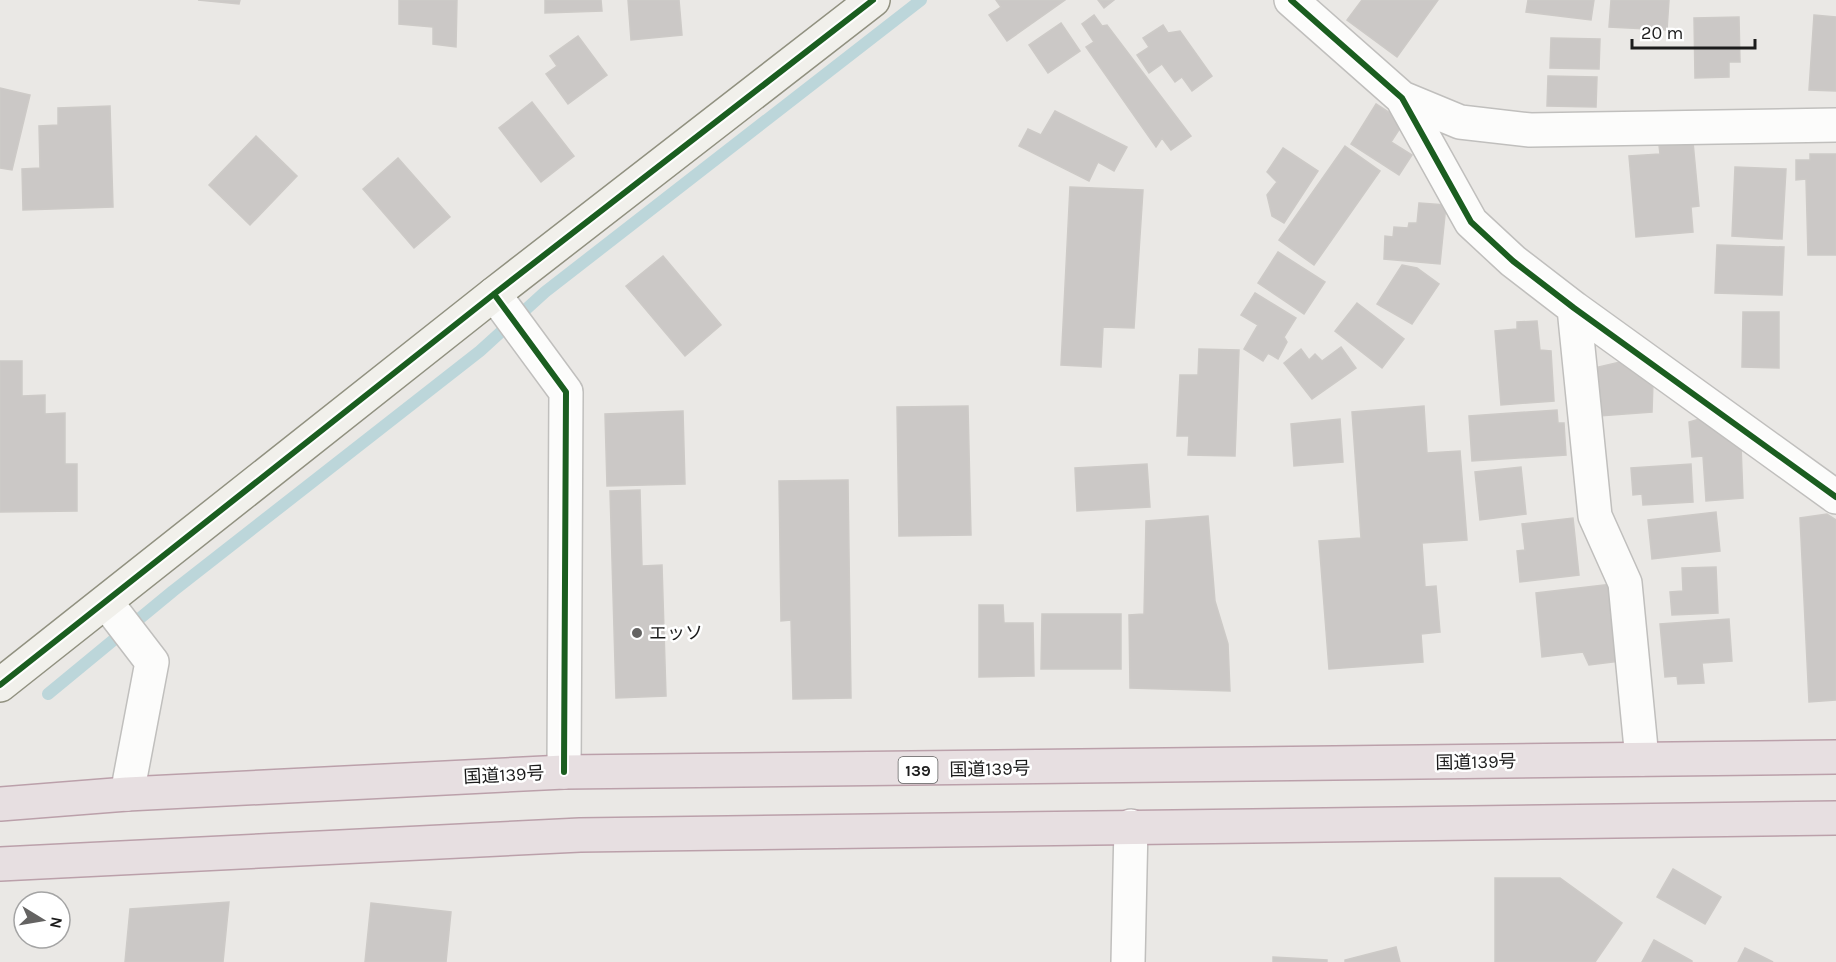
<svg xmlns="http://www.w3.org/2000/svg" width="1836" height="962" font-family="Karla,'Noto Sans JP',sans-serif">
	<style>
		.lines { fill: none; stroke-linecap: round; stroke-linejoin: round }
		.stream { stroke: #bcd6da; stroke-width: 12 }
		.building { fill: #cbc8c6; stroke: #cdcac7; stroke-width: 1.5 }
		.street-casing { stroke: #c0bfbd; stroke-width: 36 }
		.secondary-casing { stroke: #919180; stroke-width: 36 }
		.highway-casing { stroke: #bba0aa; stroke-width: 36 }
		.street { stroke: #fcfcfb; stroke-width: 33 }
		.secondary { stroke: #f1f0eb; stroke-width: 33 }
		.highway { stroke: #e7dfe1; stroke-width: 33 }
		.cycleway-casing { stroke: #fff; stroke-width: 10 }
		.cycleway { stroke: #1b5e20; stroke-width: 6 }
		.poi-dot { fill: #646362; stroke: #fff; stroke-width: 2 }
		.labels { text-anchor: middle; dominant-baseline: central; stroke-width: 5; stroke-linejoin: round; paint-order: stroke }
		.shield { fill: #fff; stroke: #606060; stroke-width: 1.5 }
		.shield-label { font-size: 16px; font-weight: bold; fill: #1c1c1c }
		.poi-label { font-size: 18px; fill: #1c1c1c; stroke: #fff; text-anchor: start }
		.street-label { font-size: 18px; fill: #1c1c1c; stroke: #fff }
	</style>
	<rect width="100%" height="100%" fill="#eae8e5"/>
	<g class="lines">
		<path class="stream" d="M48 694 173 591 480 351 545 292 921 0"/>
	</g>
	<path class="building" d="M198 0H240L239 4Z
		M399 0H457L456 47 433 44V27L399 24Z
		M545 0H601L602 11 545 13Z
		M628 0H679L682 35 631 40Z
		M996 0H1065L1007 41 989 15 1001 7Z
		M1098 0H1114L1104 8Z
		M1362 0H1438L1397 57 1347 20Z
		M1528 0H1594L1591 20 1526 12Z
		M1611 0H1669L1667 30 1609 27Z
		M1094 15 1102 26 1107 25 1191 136 1171 150 1162 138 1156 147 1086 47 1094 42 1082 24Z
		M1814 15 1836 17V91L1809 90Z
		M1739 17 1740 62H1729V77L1695 78 1694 18Z
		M1061 23 1080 51 1048 73 1029 45Z
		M1163 25 1168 33 1180 31 1212 76 1192 91 1182 77 1175 82 1162 64 1149 73 1137 55 1149 47 1143 38Z
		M578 36 607 75 568 104 546 74 557 66 550 56Z
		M1551 38 1600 39 1599 69 1550 68Z
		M1548 76 1597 77 1596 107 1547 106Z
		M0 88 30 95 12 170 0 168Z
		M532 102 574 156 541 182 499 128Z
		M1376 104 1404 122 1391 142 1412 155 1399 175 1351 144Z
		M110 106 113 207 23 210 22 169 40 168 39 126 58 125V108Z
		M1055 111 1127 147 1114 171 1098 162 1089 181 1019 146 1028 129 1041 135Z
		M256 136 297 176 250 225 209 185Z
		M1693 142 1699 206 1691 207 1693 232 1636 237 1629 156 1660 154 1659 145Z
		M1345 146 1380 171 1314 265 1279 240Z
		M1283 148 1318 171 1284 223 1272 216 1267 195 1277 182 1267 172Z
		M1810 154H1836V255H1808L1806 179 1796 180V160H1810Z
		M398 158 450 217 414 248 363 189Z
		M1735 167 1786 169 1782 239 1732 236Z
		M1070 187 1143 190 1134 328 1103 327 1101 367 1061 365Z
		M1419 203 1446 205 1440 264 1384 259 1385 236 1393 237 1394 227 1408 228 1409 223H1417Z
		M1717 245 1784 247 1782 295 1715 293Z
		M1278 252 1325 282 1304 314 1258 283Z
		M663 256 721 325 685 356 626 286Z
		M1402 265 1417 268 1439 284 1412 324 1377 304Z
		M1255 293 1296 318 1284 337 1287 342 1278 359 1268 353 1263 361 1244 349 1258 325 1241 315Z
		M1357 303 1404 339 1382 368 1335 331Z
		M1743 312H1779V368L1742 367Z
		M1537 321 1540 350 1551 351 1554 401 1501 405 1495 331 1517 329V322Z
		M1341 347 1356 368 1312 399 1284 363 1301 349 1309 360 1315 354 1322 361Z
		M1199 349 1239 350 1235 456 1188 455 1189 436H1177L1180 375H1198Z
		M0 361H22V396L45 395V414L65 413V464H77V511L0 512Z
		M1620 362 1653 382 1652 412 1599 416 1594 368Z
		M968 406 971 535 899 536 897 407Z
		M1424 406 1427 453 1460 451 1467 540 1422 543 1425 587 1436 586 1440 632 1421 634 1423 662 1329 669 1319 541 1361 538 1352 412Z
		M1557 410 1558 423H1564L1566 455 1472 461 1469 416Z
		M683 411 685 484 607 486 605 414Z
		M1706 417 1741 445 1743 498 1706 501 1703 456 1692 457 1689 422Z
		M1340 419 1343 462 1294 466 1291 424Z
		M1147 464 1150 507 1077 511 1075 468Z
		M1691 464 1693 502 1643 505 1642 494 1633 495 1631 468Z
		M1521 467 1526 514 1480 520 1475 472Z
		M848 480 851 698 793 699 791 620 781 621 779 481Z
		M640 490 642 566 662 565 666 696 616 698 610 491Z
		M1716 512 1720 551 1652 559 1648 520Z
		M1827 514 1836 520V700L1809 702 1800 518Z
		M1208 516 1215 601 1228 644 1230 691 1130 688 1129 615 1144 614 1146 521Z
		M1573 518 1579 575 1520 582 1517 551 1525 550 1522 524Z
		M1716 567 1718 613 1672 615 1670 592 1683 591 1682 568Z
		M1612 584 1620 661 1589 665 1583 652 1542 657 1536 593Z
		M979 605H1003L1004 623H1033L1034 676 979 677Z
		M1042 614H1121V669H1041Z
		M1729 619 1732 661 1702 663 1704 683 1678 684 1677 676 1665 677 1660 624Z
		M1673 869 1721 897 1705 924 1657 897Z
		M1495 878H1560L1622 923 1595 962H1495Z
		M229 902 223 962H125L130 909Z
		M371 903 451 912 446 962H365Z
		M1654 940 1692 961V962H1642Z
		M1396 947 1400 962H1345V960Z
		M1745 948 1773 962H1738Z
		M1273 957 1327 960V962H1273Z"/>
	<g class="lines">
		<g class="street-casing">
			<path id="street" d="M1291 0 1402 98 1471 222 1513 261 1574 308 1836 497
				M1402 98 1460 122 1530 130 1836 125
				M494 294 566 392 564 772
				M1574 308 1595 516 1625 583 1642 759
				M106 602 152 662 127 794
				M1128 962 1131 826"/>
		</g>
		<g class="secondary-casing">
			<path id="secondary" d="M0 685 494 294 873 0"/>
		</g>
		<g class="highway-casing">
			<path id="highway" d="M0 804 127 794 564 772 1836 757
				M0 864 580 835 1836 818"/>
		</g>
		<use href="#street" class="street"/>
		<use href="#secondary" class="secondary"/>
		<use href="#highway" class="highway"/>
		<g class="cycleway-casing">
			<path id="cycleway" d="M1291 0 1402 98 1471 222 1513 261 1574 308 1836 497
				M494 294 566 392 564 772
				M0 685 494 294 873 0"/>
		</g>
		<use href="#cycleway" class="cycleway"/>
	</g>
	<circle class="poi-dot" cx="637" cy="633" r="6"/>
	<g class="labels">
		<rect class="shield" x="898.5" y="757" width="39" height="26" rx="4.5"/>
		<g class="shield-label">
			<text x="918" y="770">139</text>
		</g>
		<g class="poi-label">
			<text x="649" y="633">エッソ</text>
		</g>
		<g class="street-label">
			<text transform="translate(1476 762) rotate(-1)">国道139号</text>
			<text transform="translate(990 769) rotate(-1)">国道139号</text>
			<text transform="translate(504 775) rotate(-3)">国道139号</text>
		</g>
	</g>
	<g transform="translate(42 920) rotate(101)"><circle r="28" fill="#ffffff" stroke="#a4a4a4" stroke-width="1.5"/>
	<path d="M0-4.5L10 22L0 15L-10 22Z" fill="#646362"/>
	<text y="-9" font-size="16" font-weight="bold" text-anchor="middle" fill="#1c1c1c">N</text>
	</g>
	<path d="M1632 39v9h123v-9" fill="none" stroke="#1c1c1c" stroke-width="3"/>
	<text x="1641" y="39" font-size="18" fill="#1c1c1c" stroke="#ffffff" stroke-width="4.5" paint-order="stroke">20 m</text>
</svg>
